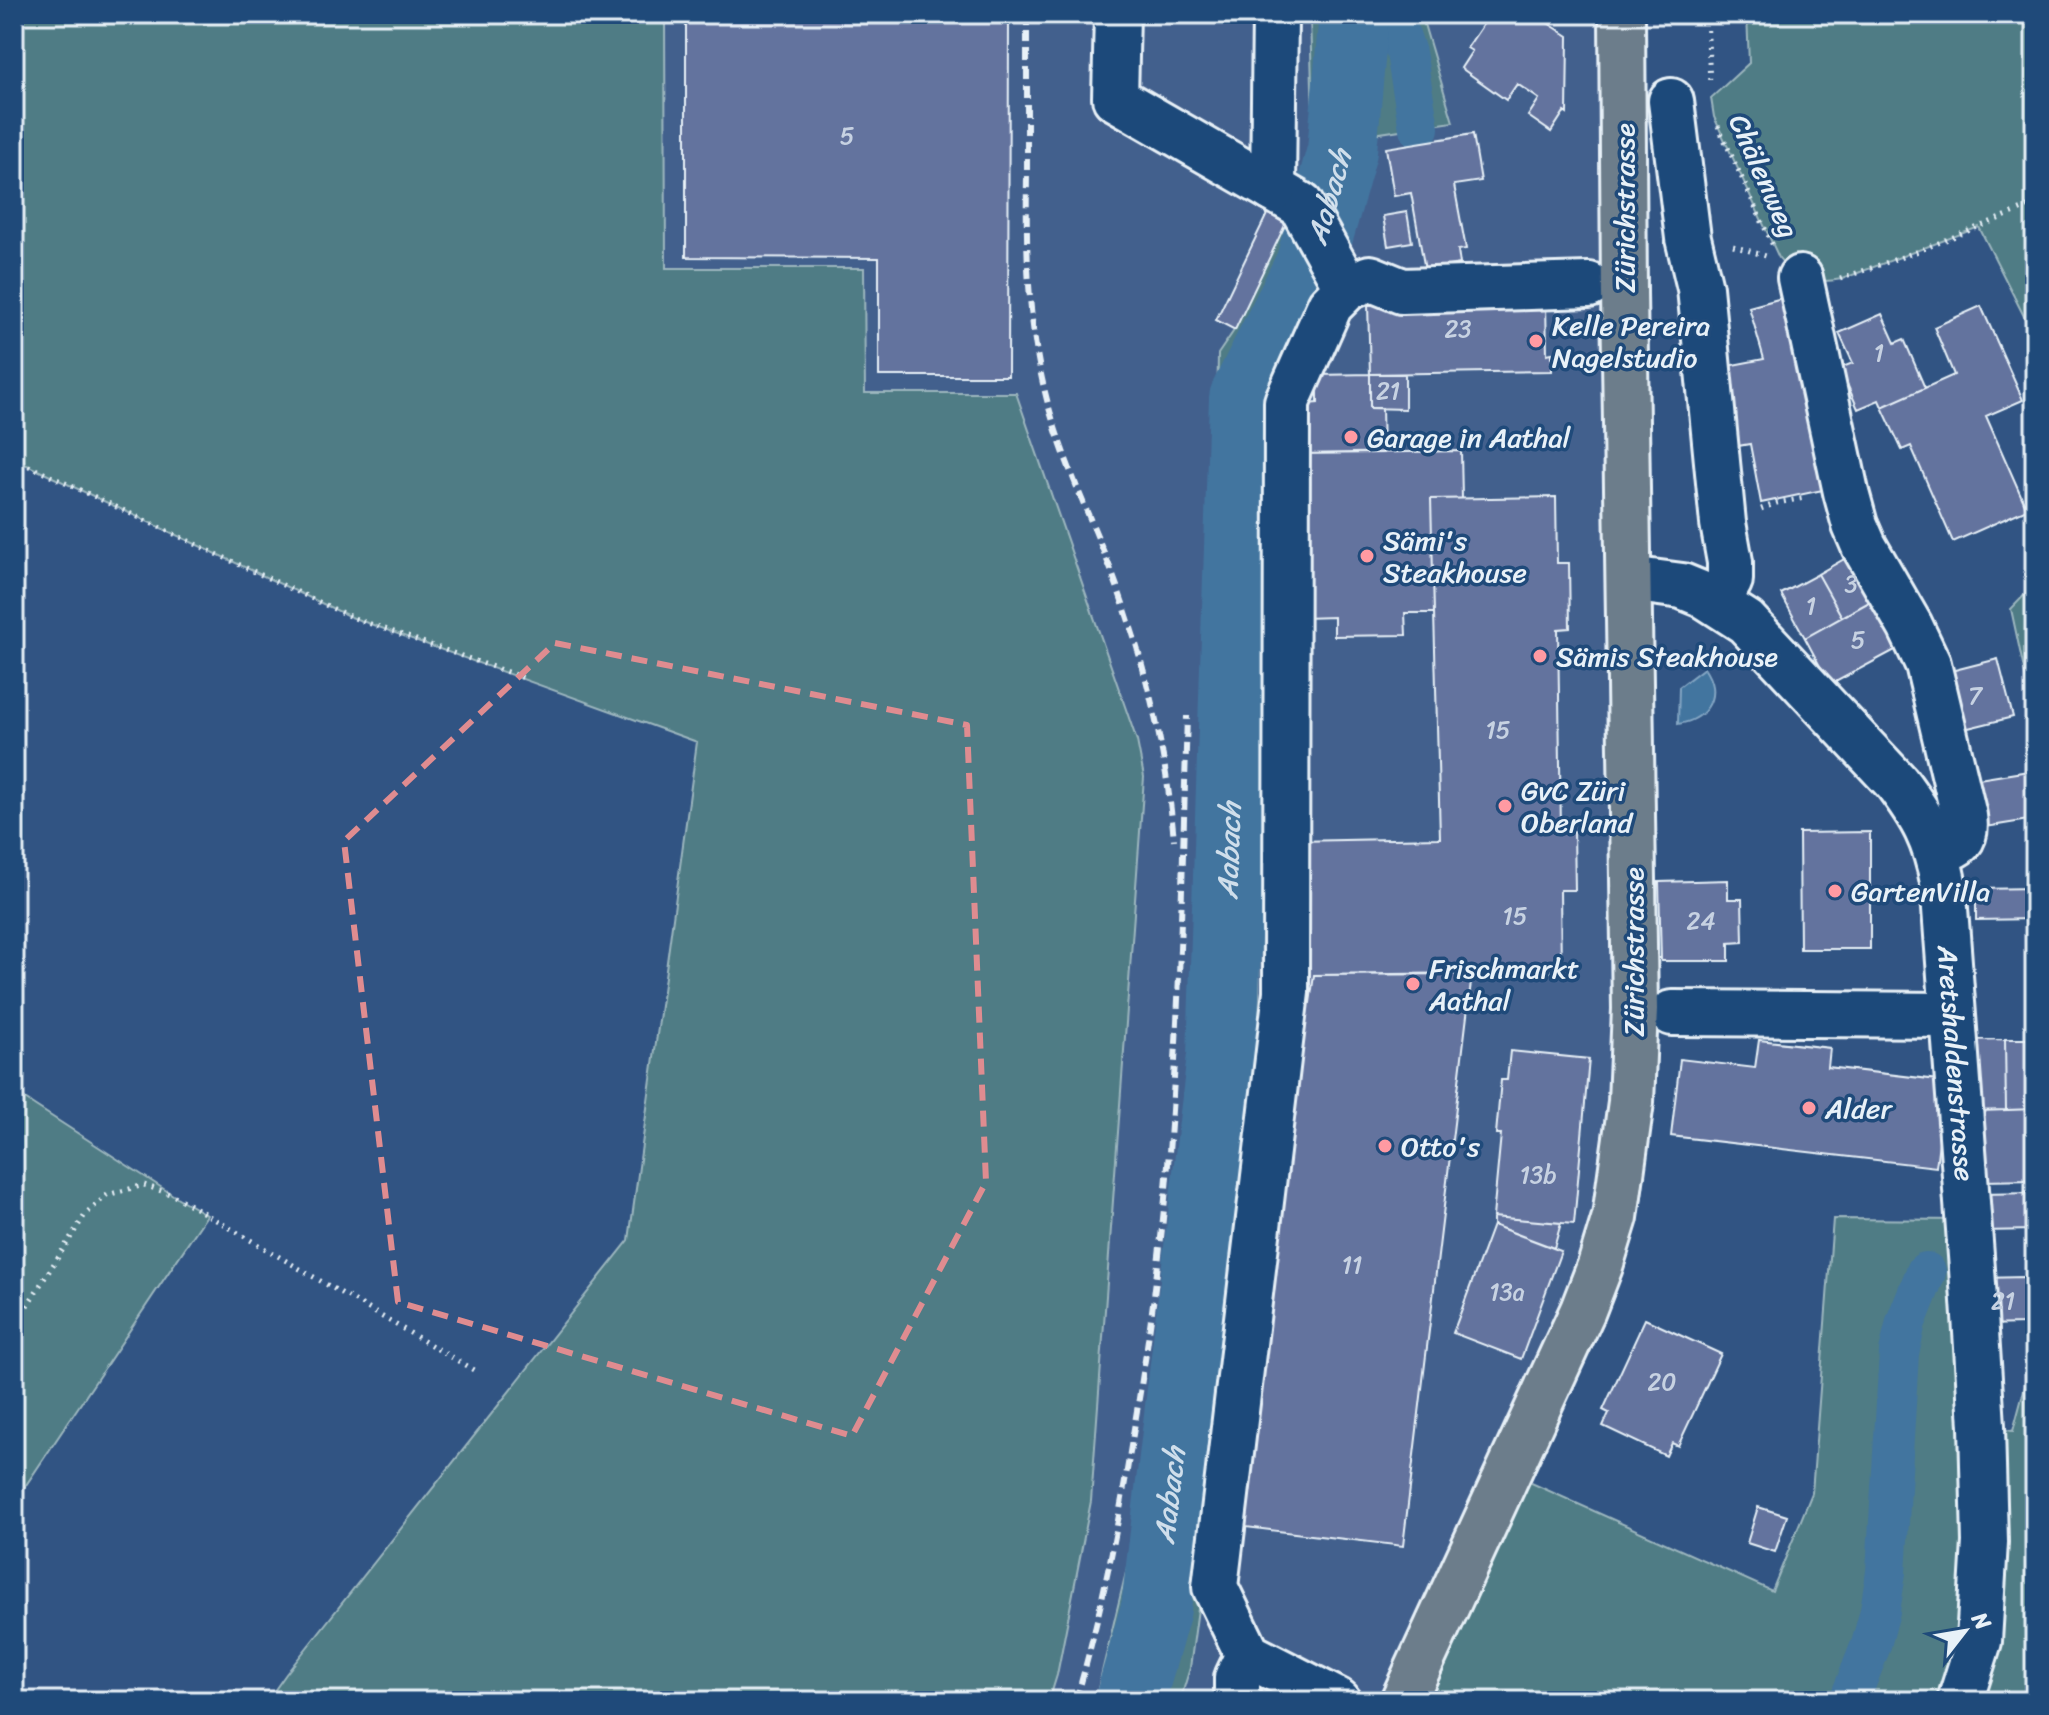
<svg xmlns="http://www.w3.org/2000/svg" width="2049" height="1715" font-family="Sriracha,sans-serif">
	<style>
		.built { fill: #43608d }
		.green { fill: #4f7c85; stroke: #9cb6be; stroke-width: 2 }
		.water { fill: #42749f; stroke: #84a6c3; stroke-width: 2 }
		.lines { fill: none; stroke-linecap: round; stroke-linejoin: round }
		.canal { stroke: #42749f; stroke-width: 40 }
		.river { stroke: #42749f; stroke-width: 70 }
		.building { fill: #64739e; stroke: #e8f1f8; stroke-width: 2 }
		.minor-casing { stroke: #e8f1f8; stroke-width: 50 }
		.major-casing { stroke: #e8f1f8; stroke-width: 50 }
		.path { stroke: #e8f1f8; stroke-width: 5; stroke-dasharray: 2 6; stroke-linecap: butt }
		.minor { stroke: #1f4a7a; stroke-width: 44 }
		.major { stroke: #6c7d8b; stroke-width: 44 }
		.rail { stroke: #e8f1f8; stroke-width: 6; stroke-dasharray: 12 6; stroke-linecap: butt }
		.marked { fill: none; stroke: #df8c90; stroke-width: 6; stroke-dasharray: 16 10; stroke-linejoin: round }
		.poi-dot { fill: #ff9aa2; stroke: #1f4a7a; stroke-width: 3 }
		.labels { text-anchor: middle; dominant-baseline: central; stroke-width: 7; stroke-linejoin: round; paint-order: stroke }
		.number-label { font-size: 24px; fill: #c7d2e2 }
		.street-label { font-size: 28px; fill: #e8f1f8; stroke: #1f4a7a }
		.poi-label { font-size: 28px; fill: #e8f1f8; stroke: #1f4a7a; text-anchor: start }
		.water-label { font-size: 30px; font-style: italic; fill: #cfdeeb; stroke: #1f4a7a }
	</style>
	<rect width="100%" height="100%" fill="#315483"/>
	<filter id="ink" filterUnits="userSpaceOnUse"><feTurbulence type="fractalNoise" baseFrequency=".0125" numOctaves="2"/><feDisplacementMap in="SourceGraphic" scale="16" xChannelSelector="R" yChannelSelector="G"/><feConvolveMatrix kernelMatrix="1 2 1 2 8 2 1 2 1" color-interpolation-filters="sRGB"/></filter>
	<g filter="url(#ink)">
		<path class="built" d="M665 14H1310L1314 161 1235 330 1218 354 1212 728 1198 997 1166 1351 1141 1510 1095 1701H1049L1057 1675 1091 1501 1144 777 1137 741 1016 394 865 393 864 268H666Z
			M1421 14H1622L1625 1153 1403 1701H1180L1190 1668 1258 1050 1268 407 1358 209 1374 134 1453 122Z"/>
		<path class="green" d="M14 14H665L666 268H864L865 393H1016L1137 741 1144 777 1091 1501 1057 1675 1049 1701H267L286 1674 629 1240 697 742 351 617 14 459Z
			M1310 14H1421L1453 122 1374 134 1358 209 1268 407 1258 1050 1234 1343 1190 1668 1180 1701H1095L1141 1510 1166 1351 1198 997 1212 728 1218 354 1235 329 1314 161Z
			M1747 14H2035V338L1979 227 1842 279C1816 284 1796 281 1779 258L1714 117 1711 98 1749 63Z
			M2035 584V721L2011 609Z
			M14 1092 173 1195 207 1215 14 1503Z
			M1833 1219 1968 1220 1982 1426 2013 1431 2035 1349V1701H1403L1507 1472 1772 1591 1812 1493Z"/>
		<path class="water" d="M1704 668C1722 694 1709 719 1678 724L1679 687Z"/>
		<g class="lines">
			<path class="canal" d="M1393 14 1406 53 1419 128
				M1849 1701 1871 1645 1880 1611 1886 1572 1899 1353 1906 1322 1926 1272"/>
			<path class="river" id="s1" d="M1130 1701 1156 1608 1222 1056 1244 398 1310 265 1342 151 1354 14"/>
		</g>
		<path class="building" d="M686 14H1009L1008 376H879V258L686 257Z
			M1490 14H1534L1568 36 1567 114 1564 112 1551 132 1528 116 1539 99 1517 84 1506 100 1461 68 1472 51 1467 48Z
			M1473 134 1481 181 1454 185 1466 249 1458 250 1460 264 1425 270 1411 193 1394 196 1386 148Z
			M1268 212 1287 221 1235 330 1216 320Z
			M1407 212 1412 242 1388 246 1383 216Z
			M1782 298 1837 487 1761 503 1750 444 1738 446 1722 367 1764 359 1749 307Z
			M1546 302 1547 354 1552 353V371L1370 374 1368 305Z
			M1981 306 2023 400 1986 416 2027 509 1953 542 1911 446 1902 450 1882 407 1954 375 1934 327Z
			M1882 314 1895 343 1904 339 1925 388 1882 407 1879 400 1858 409 1840 368 1853 363 1839 333Z
			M1370 374V408H1382L1383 453 1300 454 1305 404 1318 403V375Z
			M1370 374H1405V409L1370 408Z
			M1461 451 1462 499H1431L1434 613H1405L1406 635 1334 636V617L1303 618 1300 454Z
			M1556 497 1557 563H1569L1570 628 1558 629 1561 831H1574L1575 890H1560L1561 972 1314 975 1310 1003 1302 1002 1297 841 1440 838 1431 499Z
			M1860 550 1884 594 1842 617 1818 574Z
			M1818 574 1842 617 1805 638 1781 594Z
			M1884 594 1910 642 1830 685 1805 638Z
			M1998 659 2013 717 1952 732 1939 674Z
			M2035 770V819L1973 829 1966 781Z
			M1870 832V949H1800L1799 833Z
			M1728 880V899H1742L1743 942 1729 943V961H1661L1659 882Z
			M2035 888V919L1976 920V889Z
			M1472 974 1403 1546 1237 1526 1298 1002 1310 1003 1314 975Z
			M2005 1039 2006 1110 1970 1111 1968 1040Z
			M2005 1039H2035V1109L2006 1110Z
			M1759 1040 1830 1048 1828 1067 1946 1081 1936 1167 1671 1136 1680 1059 1755 1068Z
			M1510 1051 1589 1059 1574 1224 1493 1217 1501 1134H1496L1501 1080H1507Z
			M2035 1109V1180L1982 1181 1980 1111Z
			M2035 1193V1230L1981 1231V1194Z
			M1493 1217 1561 1223 1554 1248 1493 1225Z
			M1493 1225 1561 1251 1521 1359 1453 1333Z
			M2024 1277 2025 1324 1982 1325 1981 1278Z
			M1645 1319 1721 1354 1678 1446 1672 1443 1666 1456 1603 1426 1609 1413 1603 1410Z
			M1758 1507 1787 1516 1775 1552 1747 1543Z"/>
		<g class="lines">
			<g class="minor-casing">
				<g id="minor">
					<path d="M1117 14 1115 98 1301 205 1347 288"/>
					<path d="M1671 101 1688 238 1700 288 1723 523 1730 562V580L1718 602"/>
					<path d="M1273 189 1275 14"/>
					<path d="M1800 278 1846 492 1855 525 1864 546 1910 626 1928 664 1964 816C1968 841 1959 845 1937 852"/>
					<path id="s2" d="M1629 579 1682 586 1704 595 1746 622 1897 783C1923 818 1935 839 1943 882L1972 1269 1982 1426 1985 1542 1979 1641 1960 1701"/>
					<path d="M1672 1013 1952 1015"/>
					<path d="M1237 1701V1678L1248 1655"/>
					<path d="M1338 1701 1248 1655 1215 1587 1286 992 1287 402 1330 305 1347 288 1370 278 1402 291 1589 285"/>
				</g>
			</g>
			<g class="major-casing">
				<path id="major" d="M1403 1701 1583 1310 1600 1266 1615 1217 1631 1102 1635 1009 1624 293 1622 14"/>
			</g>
			<path class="path" d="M1707 14 1710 85
				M1718 126 1774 248
				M1733 246 1766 256
				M1840 279 1916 252 2035 204
				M14 459 351 617 524 678
				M1761 509 1777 503 1805 498
				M14 1326 85 1215 107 1195 144 1185 173 1195 477 1372"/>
			<use href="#minor" class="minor"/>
			<use href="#major" class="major"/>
			<path class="rail" d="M1027 14C1027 67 1027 119 1027 172 1026 250 1027 323 1047 400 1062 458 1089 514 1111 570 1144 658 1166 747 1174 840
				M1076 1701C1100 1617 1117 1532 1131 1446 1146 1360 1158 1275 1166 1188 1180 1031 1182 873 1187 716"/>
		</g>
	</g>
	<path class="marked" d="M555 643 967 725 986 1182 852 1436 398 1302 344 841Z"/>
	<g class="poi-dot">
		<circle cx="1536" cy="341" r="8"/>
		<circle cx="1351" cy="437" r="8"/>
		<circle cx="1367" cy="556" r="8"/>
		<circle cx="1540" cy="656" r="8"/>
		<circle cx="1505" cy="806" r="8"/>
		<circle cx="1835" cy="891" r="8"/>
		<circle cx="1413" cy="984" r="8"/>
		<circle cx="1809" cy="1108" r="8"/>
		<circle cx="1385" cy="1146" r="8"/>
	</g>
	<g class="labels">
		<g class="number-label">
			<text x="847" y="136">5</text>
			<text x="1458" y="329">23</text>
			<text x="1879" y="353">1</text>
			<text x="1388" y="391">21</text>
			<text x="1851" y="584">3</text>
			<text x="1811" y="606">1</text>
			<text x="1858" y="640">5</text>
			<text x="1975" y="696">7</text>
			<text x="1498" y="730">15</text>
			<text x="1515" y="916">15</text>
			<text x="1701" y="921">24</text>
			<text x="1538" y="1175">13b</text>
			<text x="1352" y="1265">11</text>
			<text x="1507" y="1292">13a</text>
			<text x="2003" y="1301">21</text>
			<text x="1662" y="1382">20</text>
		</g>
		<g class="street-label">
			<text transform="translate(1764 176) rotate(66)">Chälenweg</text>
			<text transform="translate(1624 208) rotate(-90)">Zürichstrasse</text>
			<text transform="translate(1633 952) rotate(-90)">Zürichstrasse</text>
			<text stroke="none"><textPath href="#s2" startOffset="640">Aretshaldenstrasse</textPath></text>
		</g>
		<g class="poi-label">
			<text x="1552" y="325">Kelle Pereira<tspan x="1552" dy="32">Nagelstudio</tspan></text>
			<text x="1367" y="437">Garage in Aathal</text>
			<text x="1383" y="540">Sämi's<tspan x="1383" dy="32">Steakhouse</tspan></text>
			<text x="1556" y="656">Sämis Steakhouse</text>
			<text x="1521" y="790">GvC Züri<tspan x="1521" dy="32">Oberland</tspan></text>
			<text x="1851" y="891">GartenVilla</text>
			<text x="1429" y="968">Frischmarkt<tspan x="1429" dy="32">Aathal</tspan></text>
			<text x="1825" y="1108">Alder</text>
			<text x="1401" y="1146">Otto's</text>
		</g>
		<g class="water-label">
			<text stroke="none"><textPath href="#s1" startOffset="1530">Aabach</textPath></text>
			<text stroke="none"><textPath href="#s1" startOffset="858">Aabach</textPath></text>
			<text stroke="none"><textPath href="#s1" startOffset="210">Aabach</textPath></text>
		</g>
	</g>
	<rect width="2049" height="1715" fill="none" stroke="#1f4a7a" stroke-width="48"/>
	<rect x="24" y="24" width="2001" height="1667" fill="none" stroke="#e8f1f8" stroke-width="3" filter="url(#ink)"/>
	<g transform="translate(1965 1631) rotate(59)" stroke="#1f4a7a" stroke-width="6" paint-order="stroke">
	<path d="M0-6L14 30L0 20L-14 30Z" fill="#e8f1f8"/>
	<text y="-12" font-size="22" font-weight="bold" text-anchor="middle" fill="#e8f1f8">N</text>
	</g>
</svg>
